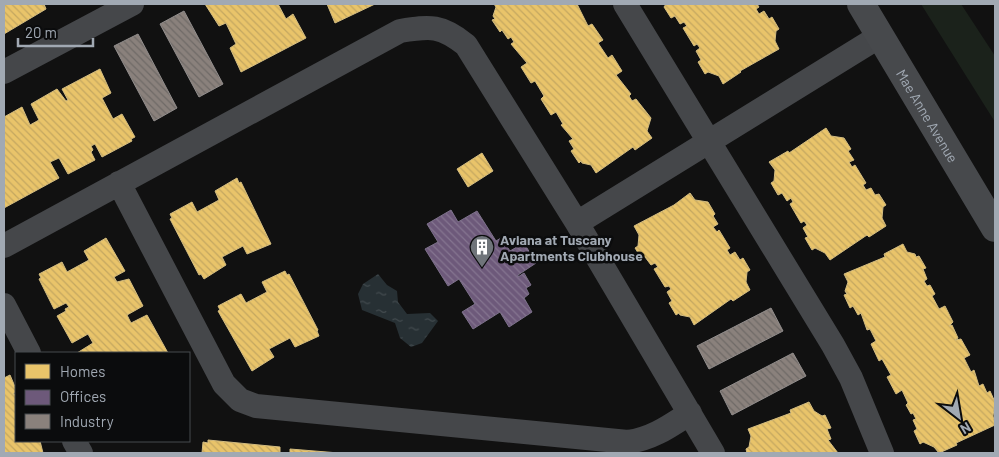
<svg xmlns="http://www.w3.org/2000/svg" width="999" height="457" font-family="Barlow,sans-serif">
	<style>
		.green { fill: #1b221b }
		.water { fill: url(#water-ripples) }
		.homes { fill: url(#homes-back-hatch); stroke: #d3bc80 }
		.offices { fill: url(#offices-back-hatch); stroke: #7d718b }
		.industry { fill: url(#industry-back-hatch); stroke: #918d8c }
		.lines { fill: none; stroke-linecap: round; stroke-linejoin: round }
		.minor { stroke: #45474a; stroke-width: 24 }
		.major { stroke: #47494c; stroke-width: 28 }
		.labels { text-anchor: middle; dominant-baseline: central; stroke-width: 5; stroke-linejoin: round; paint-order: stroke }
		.street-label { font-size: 14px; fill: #a1a9b3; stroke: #0b0c0d }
		.poi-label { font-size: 14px; font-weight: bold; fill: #a1a9b3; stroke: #0b0c0d; text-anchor: start }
	</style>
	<defs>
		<pattern id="water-ripples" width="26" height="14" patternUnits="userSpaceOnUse" patternTransform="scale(1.25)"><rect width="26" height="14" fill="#273034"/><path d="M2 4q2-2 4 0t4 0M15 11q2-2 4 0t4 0" fill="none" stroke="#434b4f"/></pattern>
		<pattern id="homes-back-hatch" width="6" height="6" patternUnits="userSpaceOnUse" patternTransform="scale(1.25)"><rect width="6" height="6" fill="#e9c46a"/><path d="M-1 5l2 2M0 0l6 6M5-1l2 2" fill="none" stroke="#c4a760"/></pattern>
		<pattern id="offices-back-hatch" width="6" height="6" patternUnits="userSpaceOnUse" patternTransform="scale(1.25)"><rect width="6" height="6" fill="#6d597a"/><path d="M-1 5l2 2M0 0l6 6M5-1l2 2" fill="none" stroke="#857590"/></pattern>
		<pattern id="industry-back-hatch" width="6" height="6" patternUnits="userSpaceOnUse" patternTransform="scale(1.25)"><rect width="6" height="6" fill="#8a817c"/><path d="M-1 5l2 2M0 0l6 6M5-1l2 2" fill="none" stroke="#6f6a67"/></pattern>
	</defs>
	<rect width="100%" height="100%" fill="#111"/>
	<path class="green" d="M921 4H961L995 56V122Z"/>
	<path class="water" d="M378 274 387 285 397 291 398 302 407 314 430 313 438 321 422 343 411 347 400 338 395 323 362 310 358 294 363 284Z"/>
	<path class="homes" d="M4 4H44L46 9 4 34Z
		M205 4H278L286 19 293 14 306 38 241 72 230 48 236 44 226 23 219 26Z
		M327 4H375L335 23Z
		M494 4H577L588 26 592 24 603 40 598 43 608 58 612 55 622 71 616 75 631 94 629 96 632 101 636 99 651 118 647 131 652 138 635 150 633 147 596 173 591 165 582 163 581 161 579 163 571 151 574 149 569 141 573 139 561 125 563 124 556 112 551 115 541 99 544 96 535 81 531 83 521 67 527 63 511 44 514 42 511 37 508 39 502 30 500 32 492 20 495 19 493 16 496 7Z
		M666 4H757L759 7 756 9 759 14 764 11 769 19 772 17 779 29 776 31 775 41 779 49 740 71 741 72 723 84 719 76 708 72 705 74 698 62 701 60 696 51 700 48 697 44 694 46 683 28 687 26 684 22 680 24 675 16 671 18 664 7Z
		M100 69 111 93 102 98 113 119 122 114 135 137 131 139 132 141 102 157 95 144 91 146 93 150 91 152 95 160 68 174 59 158 50 162 59 178 4 208V117L22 107 30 125 39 120 31 104 57 89 66 101 68 100 62 89Z
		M826 128 831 136 844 138 851 149 848 151 854 160 849 162 852 167 855 165 866 183 863 185 866 190 871 188 875 195 879 194 886 205 883 207 882 218 886 226 869 237 867 235 830 260 825 253 815 248 812 250 805 238 808 237 803 228 807 225 804 221 801 223 790 204 793 202 791 198 787 201 782 193 778 195 771 183 774 181 775 170 769 162 788 151 789 153Z
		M482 153 493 171 468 187 457 169Z
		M237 178 239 183 241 182 271 244 247 254 243 246 222 257 226 265 204 279 201 274 199 275 170 219 172 218 170 214 192 202 197 212 219 200 215 191Z
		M690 193 695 200 708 202 715 214 713 216 718 224 713 227 717 232 719 230 730 248 727 250 730 255 735 252 740 260 743 258 750 270 747 272 746 282 750 290 733 301 731 299 694 325 690 317 680 315 679 313 676 315 669 303 672 301 667 292 671 289 669 286 665 287 654 269 658 267 655 263 651 265 645 257 642 259 635 248 638 246 639 235 634 226 674 205Z
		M106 238 125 271 114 277 117 282 129 279 143 306 127 315 131 323 147 315 168 353H77L93 343 88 334 72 343 57 316 66 311 65 309 69 307 66 303 54 309 39 279 41 278 39 274 62 262 67 272 89 260 84 251Z
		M903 244 907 252 915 254 916 257 919 256 926 268 923 269 927 279 924 281 927 286 930 285 935 294 932 296 939 309 945 306 953 322 949 326 952 325 958 338 955 340 961 339 970 355 964 358 971 372 974 370 979 386 983 384 987 393 990 391 995 402 993 416 995 425 956 443 957 445 939 453 934 447 923 442 920 444 914 431 917 429 913 420 916 419 913 413 911 414 906 405 908 403 902 390 896 394 887 377 891 375 882 359 879 361 871 344 876 341 870 329 867 330 861 313 858 315 853 306 850 308 844 295 847 294 845 291 848 282 844 274 885 257 884 254Z
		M285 271 287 275 289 274 318 330 317 331 319 336 295 347 290 338 269 349 274 357 252 371 218 311 220 310 218 306 241 294 246 303 267 292 262 282Z
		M10 375 16 389V392L13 394H16V441H40L43 453H4V378Z
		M809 402 814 411 822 416 825 415 831 428 827 429 831 439 828 440 838 453H747L746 449 749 447 751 436 748 429 791 413 790 410Z
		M208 440 280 447V453H202L203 442 208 443Z
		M290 449 339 453H290Z"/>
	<path class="offices" d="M451 210 458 222 477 211 496 241 501 238 510 251 524 243 536 263 518 275V277L524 273 531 285 526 288 529 294 524 298 532 312 509 327 500 312 473 329 462 312 475 304 459 279 448 286 425 249 438 242 427 224Z"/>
	<path class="industry" d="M184 11 223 84 199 97 160 24Z
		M138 34 177 108 154 121 114 46Z
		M771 308 783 331 709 369 697 346Z
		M793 353 806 376 732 415 720 391Z"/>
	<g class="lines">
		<path class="minor" d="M625 4 833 345 851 378 882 453
			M4 72 132 4
			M119 183 224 384 240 400 256 406 628 442C652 439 670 426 690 413
			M577 223 880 36
			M4 246 400 31C431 26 441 25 466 45L577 223 713 453
			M4 305 29 353
			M74 441 81 453"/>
		<path class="major" id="s1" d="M861 4 995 228"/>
	</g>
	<defs>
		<g id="building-pin" transform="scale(1.25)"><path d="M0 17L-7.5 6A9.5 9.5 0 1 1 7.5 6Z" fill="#6f747a" stroke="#0b0c0d"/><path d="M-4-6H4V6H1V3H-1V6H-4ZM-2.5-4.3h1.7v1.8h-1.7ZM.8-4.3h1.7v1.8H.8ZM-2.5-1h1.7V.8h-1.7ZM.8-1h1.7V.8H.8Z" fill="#fff"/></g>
	</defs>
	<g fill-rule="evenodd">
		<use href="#building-pin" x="482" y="247"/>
	</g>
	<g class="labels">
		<g class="street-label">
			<text stroke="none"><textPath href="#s1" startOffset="130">Mae Anne Avenue</textPath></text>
		</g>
		<g class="poi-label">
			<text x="500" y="239">Aviana at Tuscany<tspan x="500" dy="16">Apartments Clubhouse</tspan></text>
		</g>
	</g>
	<rect width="999" height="457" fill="none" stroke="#a1a9b3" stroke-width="10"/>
	<rect x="15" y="352" width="175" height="90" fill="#0b0c0d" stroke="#474b4f"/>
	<rect x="25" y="364" width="25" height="15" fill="#e9c46a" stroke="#474b4f"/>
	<text x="60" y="377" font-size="15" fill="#a1a9b3">Homes</text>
	<rect x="25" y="390" width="25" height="15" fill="#6d597a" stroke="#474b4f"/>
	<text x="60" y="402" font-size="15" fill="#a1a9b3">Offices</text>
	<rect x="25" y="414" width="25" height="15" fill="#8a817c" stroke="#474b4f"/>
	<text x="60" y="427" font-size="15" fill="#a1a9b3">Industry</text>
	<g transform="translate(959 417) rotate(149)" stroke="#0b0c0d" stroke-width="4" paint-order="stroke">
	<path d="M0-4L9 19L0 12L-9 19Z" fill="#a1a9b3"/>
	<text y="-8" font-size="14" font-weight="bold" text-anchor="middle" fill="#a1a9b3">N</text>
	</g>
	<path d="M18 38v8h75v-8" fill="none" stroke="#a1a9b3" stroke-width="2.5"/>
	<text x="25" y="38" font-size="15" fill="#a1a9b3" stroke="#0b0c0d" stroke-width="4" paint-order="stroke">20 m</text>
</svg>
